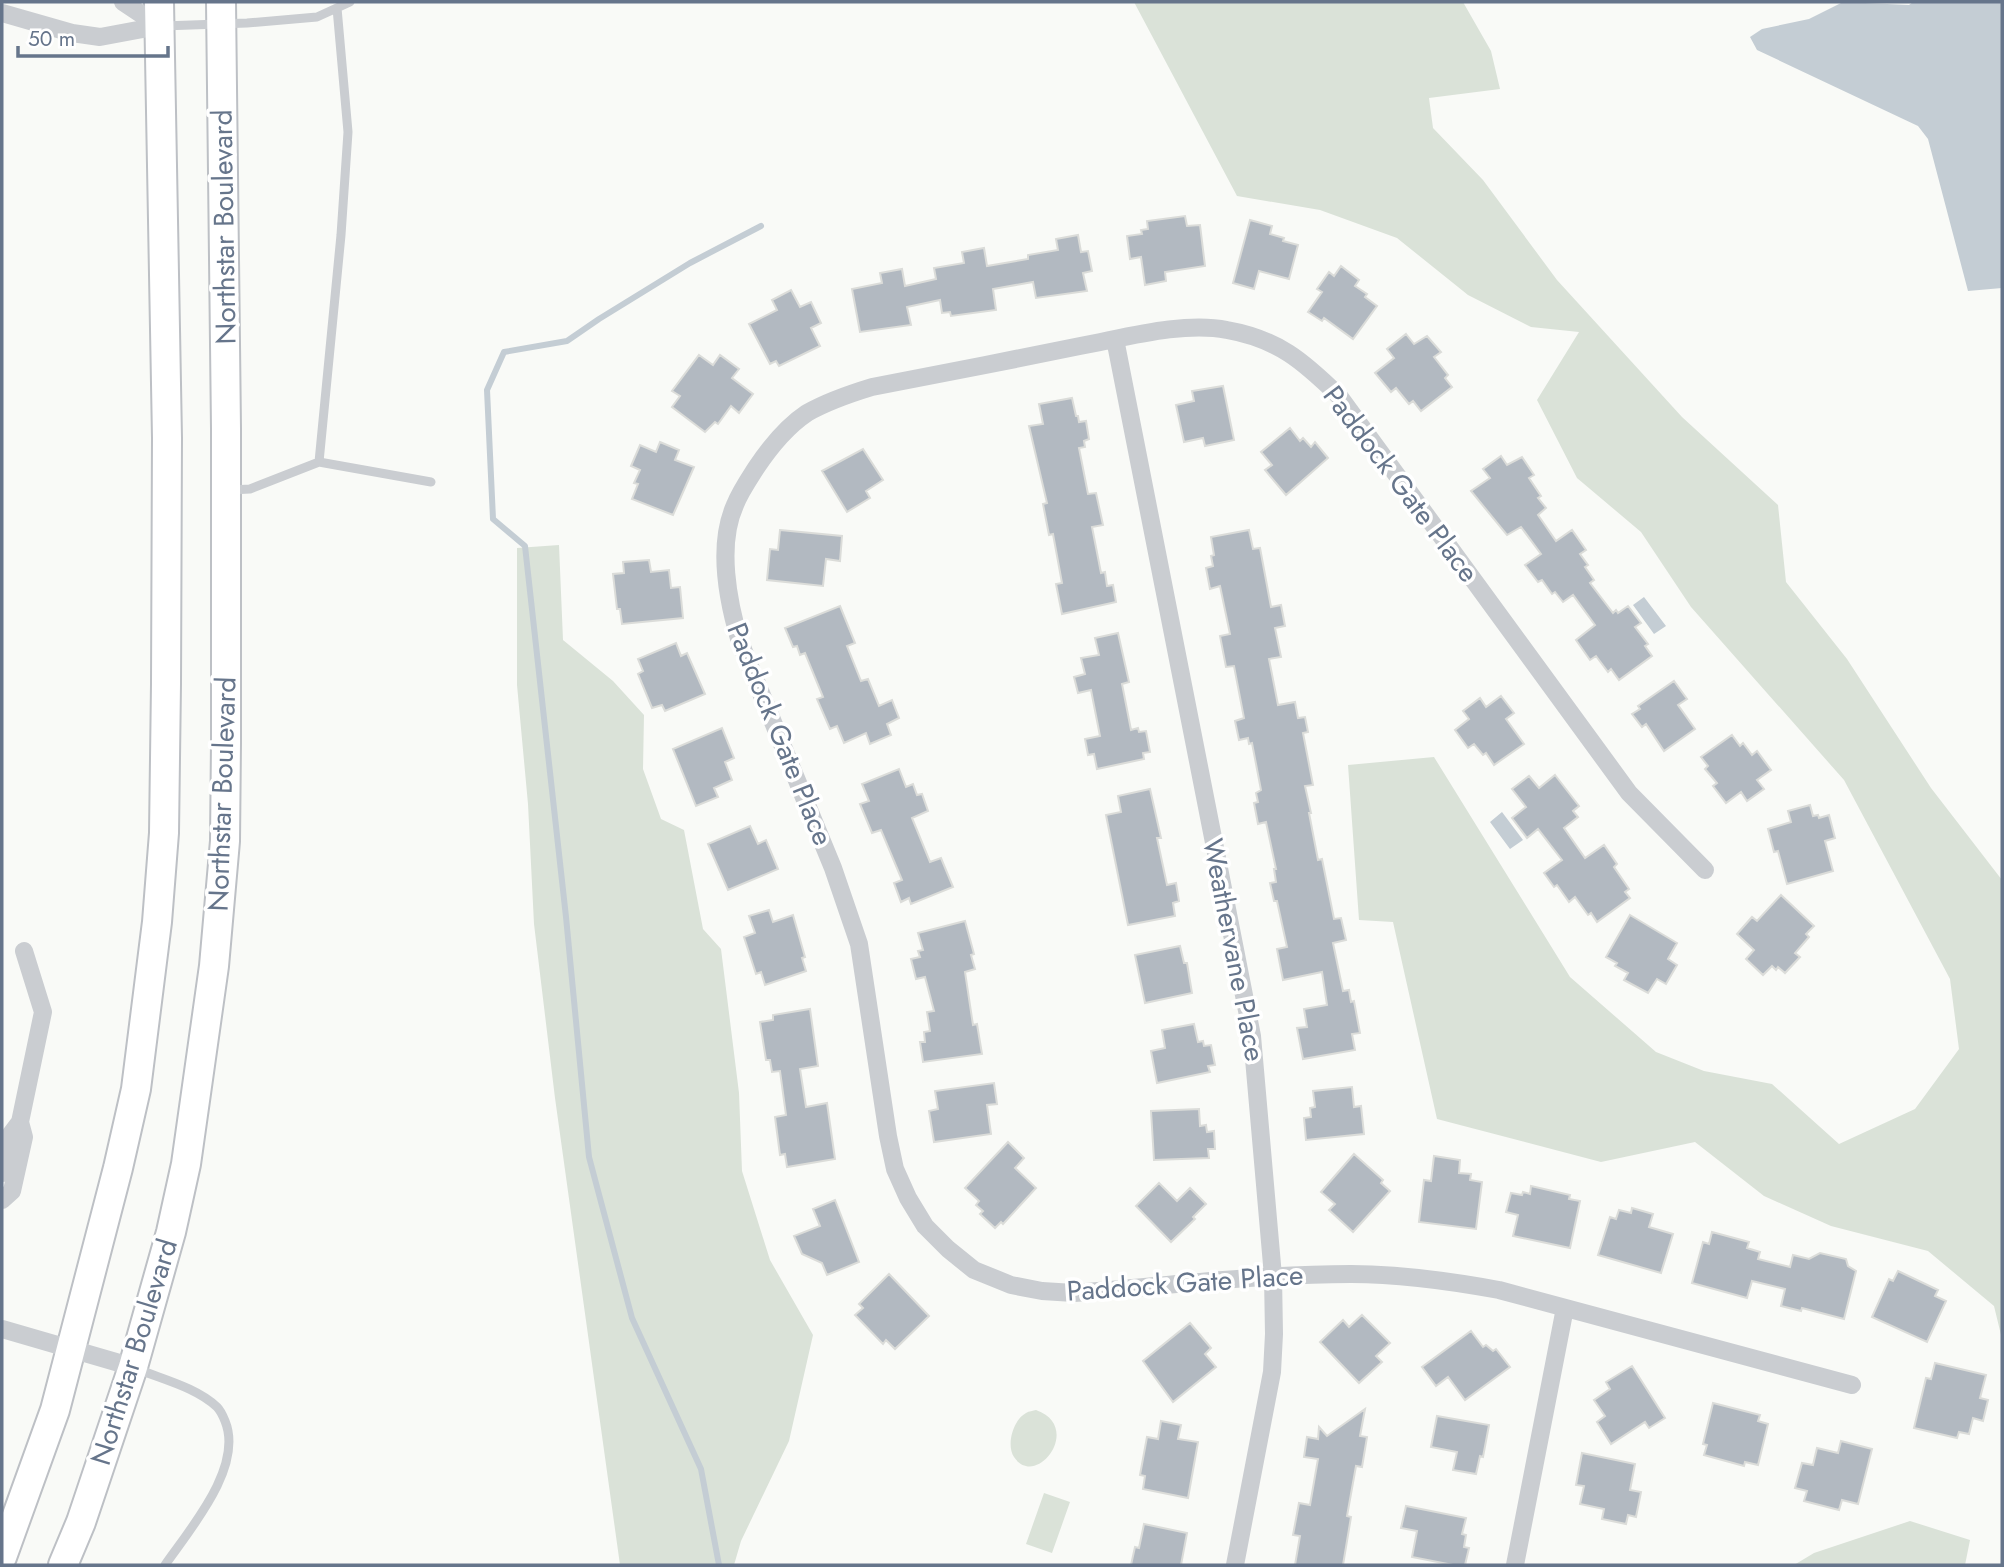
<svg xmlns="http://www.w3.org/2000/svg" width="2004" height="1567" font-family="Jost,sans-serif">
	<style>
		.green { fill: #dae2d8 }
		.water { fill: #c4cdd4 }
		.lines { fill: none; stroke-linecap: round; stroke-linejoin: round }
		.stream { stroke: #c4cdd4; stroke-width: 6 }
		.building { fill: #b2b9c1; stroke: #dbdcd9; stroke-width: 2 }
		.primary-casing { stroke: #bdc0c5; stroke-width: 32 }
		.service { stroke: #cacdd1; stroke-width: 9 }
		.minor { stroke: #cacdd1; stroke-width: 18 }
		.primary { stroke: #fff; stroke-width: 28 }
		.labels { text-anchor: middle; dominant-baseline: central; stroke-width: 7; stroke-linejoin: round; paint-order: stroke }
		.street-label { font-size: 28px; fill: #66758b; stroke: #fff }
	</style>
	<rect width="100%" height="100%" fill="#f9faf7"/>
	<path class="green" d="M1134 2H1463L1491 51 1500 89 1429 98 1433 128 1483 180 1557 280 1682 417 1778 505 1786 582 1847 659 1931 788 2002 880V1339L1994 1306 1928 1251 1831 1226 1764 1196 1695 1142 1601 1162 1437 1119 1393 922 1359 920 1348 765 1434 757 1570 977 1656 1052 1704 1071 1772 1084 1839 1144 1915 1109 1959 1049 1950 979 1844 780 1691 607 1641 532 1577 478 1537 400 1579 332 1531 327 1468 295 1397 238 1320 210 1237 196Z
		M559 545 563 640 613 681 644 715 643 769 661 819 684 830 703 929 721 949 739 1093 742 1171 770 1260 813 1335 789 1441 741 1541 734 1565H620L555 1098 534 924 528 804 517 685V548Z
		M1036 1410C1084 1427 1036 1490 1014 1457 1006 1445 1013 1420 1026 1413 1029 1411 1033 1411 1036 1410Z
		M1044 1493 1070 1502 1052 1553 1026 1544Z
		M1910 1521 1970 1540 1965 1565H1794L1814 1553Z"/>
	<path class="water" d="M1843 2 1909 5 1913 2H2002V288L1968 291 1928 139 1918 126 1757 50 1750 37 1762 29 1809 19Z
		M1644 597 1666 626 1654 634 1633 605Z
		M1502 812 1523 840 1510 849 1490 822Z"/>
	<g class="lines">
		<path class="stream" d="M719 1565 701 1469 632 1318 589 1157 566 917 525 546 493 519 487 390 504 352 567 341 599 319 690 263 761 226"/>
	</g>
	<path class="building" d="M1185 216 1187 226 1200 225 1205 266 1165 272 1166 281 1145 285 1141 257 1130 259 1127 236 1142 234 1141 230 1148 229 1147 221Z
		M1250 220 1272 226 1270 234 1284 238 1283 241 1298 245 1289 279 1259 271 1254 289 1233 283Z
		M1078 235 1081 252 1088 251 1092 271 1083 273 1087 291 1036 298 1033 282 993 289 996 310 951 316 950 312 942 313 940 300 907 307 911 325 860 332 852 289 882 283 880 273 902 269 905 286 936 279 934 268 964 263 962 252 984 248 987 266 1028 259V255L1058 250 1056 239Z
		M1341 266 1359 280 1355 286 1367 294 1365 297 1377 306 1353 339 1324 318 1322 321 1308 312 1322 292 1317 289 1329 272 1334 276Z
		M791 290 800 307 811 302 821 323 811 328 820 346 779 366 776 361 770 364 749 324 777 310 772 300Z
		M1406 334 1414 344 1427 336 1441 352 1434 357 1448 375 1445 378 1452 387 1421 411 1413 401 1409 404 1396 388 1391 392 1375 373 1394 358 1387 349Z
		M699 355 713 365 720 355 739 369 732 378 753 394 739 413 731 406 718 424 715 422 705 432 672 407 680 396 672 391Z
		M1223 386 1234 440 1205 446 1203 438 1184 442 1176 405 1194 401 1192 391Z
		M1072 398 1076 416H1078L1079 422 1086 421 1089 439 1084 441 1085 447 1079 448 1088 494 1096 493 1103 525 1092 527 1101 573 1105 572 1107 586 1113 585 1116 602 1062 614 1056 584 1062 583 1053 534 1049 535 1043 504 1047 503 1029 426 1043 424 1039 404Z
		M1290 428 1300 441 1303 438 1311 447 1315 442 1328 458 1286 495 1265 470 1272 465 1261 452Z
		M660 442 679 450 675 460 694 467 673 515 632 499 638 484 634 483 640 470 631 466 640 445 656 452Z
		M863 449 883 480 866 491 870 498 847 512 822 471Z
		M1501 456 1507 465 1522 457 1534 475 1529 478 1541 496 1538 498 1546 508 1538 515 1556 541 1572 530 1586 550 1580 554 1588 565 1585 567 1594 580 1590 583 1613 613 1616 610 1618 613 1628 606 1641 623 1635 627 1648 644 1645 646 1652 656 1619 680 1611 669 1608 672 1596 656 1590 660 1576 640 1595 625 1573 595 1563 602 1555 592 1552 594 1542 580 1538 582 1525 565 1541 554 1521 527 1507 535 1471 491 1490 478 1483 469Z
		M780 530 842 536 840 561 826 559 823 586 767 580 770 549 778 550Z
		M1249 530 1253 549 1260 548 1271 607 1281 605 1285 626 1275 628 1281 657 1269 659 1278 705 1295 702 1298 718 1305 717 1308 732 1303 733 1313 785 1305 786 1311 813H1309L1318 860 1322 859 1334 919 1341 918 1346 940 1333 943 1343 991 1349 990 1351 1002 1354 1001 1360 1033 1352 1034 1355 1050 1303 1059 1297 1028 1307 1027 1304 1009 1327 1005 1322 972 1283 980 1277 949 1287 947 1277 901H1274L1270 883 1276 882 1274 869H1276L1266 822 1258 824 1254 803 1258 802 1256 793 1261 790 1252 743 1249 744 1248 738 1239 740 1235 721 1244 718 1234 666 1226 667 1220 636 1230 634 1220 586 1210 589 1206 568 1213 566 1211 556 1214 555 1211 537Z
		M649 560 651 572 669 570 671 588 680 587 683 618 622 624 620 609H617L613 574 624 573 623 562Z
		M840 606 855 643 847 646 861 681 868 679 879 706 892 700 899 718 887 724 891 735 870 744 866 733 844 743 837 726 830 729 817 699 823 697 805 653 800 655 797 646 793 647 785 628Z
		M1118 633 1129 682 1122 684 1131 730 1138 728 1139 732 1146 731 1150 752 1143 753 1144 759 1097 769 1094 754 1088 755 1085 739 1100 736 1091 690 1078 693 1074 677 1085 674 1081 658 1099 655 1095 638Z
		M676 643 681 656 687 653 705 694 665 711 662 705 652 708 638 674 643 671 638 659Z
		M1674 681 1687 699 1678 705 1695 729 1664 751 1646 724 1642 727 1632 714 1640 709 1638 706Z
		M1501 696 1514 713 1506 719 1524 744 1494 765 1486 753 1483 755 1474 744 1468 748 1455 730 1469 719 1463 711 1480 698 1486 707Z
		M722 728 734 758 725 762 732 780 714 788 718 797 696 806 673 749Z
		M1732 735 1740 746 1743 743 1752 755 1757 751 1771 770 1757 780 1764 789 1747 801 1741 792 1726 803 1713 786 1717 783 1705 769 1708 766 1701 757Z
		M899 769 906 787 913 784 917 795 922 794 928 811 912 818 930 862 941 858 953 887 911 904 909 898 901 902 894 883 902 880 881 830 872 833 860 804 869 801 862 784Z
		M1555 775 1579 806 1573 811 1578 817 1564 828 1585 858 1604 845 1617 864 1614 867 1629 889 1625 892 1630 898 1597 922 1591 913 1588 915 1575 897 1569 902 1557 885 1554 887 1544 873 1562 860 1538 829 1527 838 1512 818 1526 807 1512 789 1529 776 1539 788Z
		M1150 789 1161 838H1157L1167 885 1176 883 1179 901 1173 903 1175 916 1128 925 1106 815 1121 812 1118 796Z
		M1810 805 1813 816 1818 815 1819 818 1829 815 1835 838 1825 841 1833 871 1787 884 1778 851 1774 852 1768 829 1791 822 1788 811Z
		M750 826 758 844 766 840 778 869 728 890 708 844Z
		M1781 895 1814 926 1806 934 1809 937 1795 953 1800 957 1785 973 1778 967 1776 970 1772 966 1763 975 1746 959 1754 950 1737 934 1752 917 1757 921Z
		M769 910 773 922 793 915 805 957 802 958 806 971 765 985 761 972 756 974 744 937 755 933 749 916Z
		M1630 915 1677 943 1668 959 1677 965 1666 984 1657 979 1648 993 1624 980 1628 973 1615 966 1617 963 1606 957Z
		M965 921 974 954 971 955 975 969 965 972 973 1025 977 1024 982 1054 923 1062 920 1042H925L924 1032 930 1031 927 1012 934 1011 925 977 916 979 911 959 920 957 918 951 923 950 918 933Z
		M1180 946 1184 963H1187L1192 993 1145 1003 1135 955Z
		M810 1009 818 1066 800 1069 806 1107 827 1103 835 1159 787 1167 785 1154 780 1155 775 1117 786 1115 780 1071 772 1072 770 1060H766L760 1022 773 1020V1015Z
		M1194 1024 1198 1042 1203 1041 1204 1046 1211 1045 1215 1065 1208 1066 1210 1072 1157 1083 1151 1051 1165 1048 1162 1030Z
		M994 1083 997 1104 987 1105 991 1134 934 1142 929 1111 938 1109 935 1091Z
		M1352 1087 1354 1107 1361 1106 1364 1134 1306 1140 1304 1118 1311 1117 1310 1108 1315 1107 1313 1091Z
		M1199 1109 1200 1126 1206 1125 1207 1132 1214 1131 1215 1149H1208L1209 1158 1154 1160 1151 1111Z
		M1008 1142 1024 1158 1015 1168 1036 1188 1003 1224 1001 1222 995 1228 980 1214 983 1211 976 1205 979 1201 965 1188Z
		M1354 1154 1383 1180 1381 1183 1390 1191 1353 1232 1329 1210 1335 1204 1321 1192Z
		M1434 1156 1460 1160 1459 1173 1471 1174 1470 1180 1482 1182 1476 1229 1419 1222 1424 1180 1431 1181Z
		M1159 1183 1177 1201 1190 1188 1206 1204 1193 1217 1195 1219 1171 1242 1136 1206Z
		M1531 1186 1570 1195 1569 1199 1580 1201 1570 1248 1513 1236 1518 1215 1506 1212 1511 1193 1522 1195 1523 1192 1530 1194Z
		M835 1200 859 1262 827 1275 822 1263 802 1254 794 1236 820 1226 813 1209Z
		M1632 1208 1653 1214 1649 1227 1673 1234 1661 1273 1598 1255 1610 1217 1616 1219 1619 1210 1631 1213Z
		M1712 1232 1749 1242 1747 1248 1760 1252 1758 1259 1790 1267 1793 1255 1809 1259 1820 1253 1846 1259 1848 1266 1856 1271 1844 1319 1802 1308 1801 1311 1781 1306 1785 1289 1752 1281 1747 1298 1692 1283 1703 1242 1709 1244Z
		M1898 1271 1938 1290 1935 1296 1946 1301 1927 1342 1872 1317 1889 1279 1893 1281Z
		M889 1274 929 1316 895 1349 886 1340 883 1344 855 1315 863 1308 859 1304Z
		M1362 1315 1390 1343 1376 1356 1382 1362 1359 1383 1320 1342 1343 1320 1349 1327Z
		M1190 1323 1211 1348 1205 1354 1216 1367 1173 1402 1143 1361Z
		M1471 1331 1483 1347 1486 1345 1493 1351 1496 1349 1510 1367 1465 1400 1448 1377 1436 1386 1422 1367Z
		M1935 1363 1986 1375 1980 1398 1988 1400 1983 1421 1973 1418 1969 1434 1959 1432 1957 1438 1914 1428 1926 1378 1931 1379Z
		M1632 1366 1665 1418 1649 1428 1645 1422 1611 1444 1597 1422 1605 1416 1594 1400 1610 1389 1606 1382Z
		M1713 1403 1760 1415 1758 1421 1768 1424 1758 1465 1745 1462 1744 1466 1704 1455 1707 1445 1703 1444Z
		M1365 1409 1360 1436 1367 1437 1362 1467 1356 1466 1347 1516 1351 1517 1343 1565H1295L1300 1536 1293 1535 1299 1503 1310 1505 1318 1459 1304 1457 1307 1437 1318 1439 1319 1427 1327 1436Z
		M1437 1416 1489 1425 1483 1457 1480 1456 1476 1474 1453 1470 1457 1452 1431 1447Z
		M1161 1421 1181 1425 1178 1439 1198 1442 1188 1498 1143 1489 1145 1476 1140 1475 1147 1437 1158 1439Z
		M1841 1441 1872 1449 1858 1504 1842 1500 1839 1510 1804 1501 1807 1491 1795 1488 1802 1463 1813 1465 1817 1448 1838 1453Z
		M1582 1453 1635 1464 1630 1490 1641 1492 1636 1517 1628 1515 1626 1524 1602 1519 1604 1509 1580 1504 1584 1486 1576 1485Z
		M1406 1506 1466 1518 1462 1534 1466 1535 1464 1547 1469 1548 1465 1565H1453L1412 1557 1417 1531 1401 1528Z
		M1144 1524 1187 1533 1181 1565H1131L1135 1547 1139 1548Z"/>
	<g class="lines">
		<g class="primary-casing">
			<path id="primary" d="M2 1557 55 1410 118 1168 136 1089 157 922 164 833 166 684 167 438 159 2
				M63 1565 81 1522 133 1367 171 1232 186 1164 214 966 225 841 226 743V429L221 2"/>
		</g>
		<path class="service" d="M337 8 348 132 341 235 319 462 431 482
			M163 26 247 23 317 17 350 2
			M231 490 250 489 319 462
			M135 1368C161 1379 196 1387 217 1407 221 1411 223 1416 225 1421 244 1467 190 1529 165 1565"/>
		<path class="minor" d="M123 2 159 26
			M2 13 72 33 100 37 159 26
			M1115 339 1252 1036 1273 1276 1274 1334 1272 1372 1235 1565
			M1705 870 1629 793 1339 396C1303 361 1278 339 1227 330 1183 321 1124 338 1080 346 1011 360 941 374 872 387 849 394 828 401 807 413 786 427 770 447 756 468 749 479 740 492 735 505 717 545 728 602 740 642L833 868 859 944 888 1136 895 1169 908 1198 925 1226 948 1249 974 1270 1011 1285 1042 1291 1074 1293C1166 1286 1258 1274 1351 1274 1401 1274 1450 1281 1499 1290L1852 1385
			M20 1122 43 1012 24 951
			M2 1173 11 1134 20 1122 24 1137 12 1191 2 1200
			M2 1329 133 1367
			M1515 1565 1565 1308"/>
		<use href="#primary" class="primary"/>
	</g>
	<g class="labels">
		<g class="street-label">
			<text transform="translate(224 227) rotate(-91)">Northstar Boulevard</text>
			<text transform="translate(1401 484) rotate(53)">Paddock Gate Place</text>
			<text transform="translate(780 734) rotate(68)">Paddock Gate Place</text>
			<text transform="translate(222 794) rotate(-88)">Northstar Boulevard</text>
			<text transform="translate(1234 950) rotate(79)">Weathervane Place</text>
			<text transform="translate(1185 1283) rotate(-4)">Paddock Gate Place</text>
			<text transform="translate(134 1352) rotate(-73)">Northstar Boulevard</text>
		</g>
	</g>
	<rect width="2004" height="1567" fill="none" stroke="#66758b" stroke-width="7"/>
	<path d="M18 46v10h150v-10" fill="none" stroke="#66758b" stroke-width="3.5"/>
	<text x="28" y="46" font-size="21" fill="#66758b" stroke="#ffffff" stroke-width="5" paint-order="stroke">50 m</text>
</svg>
